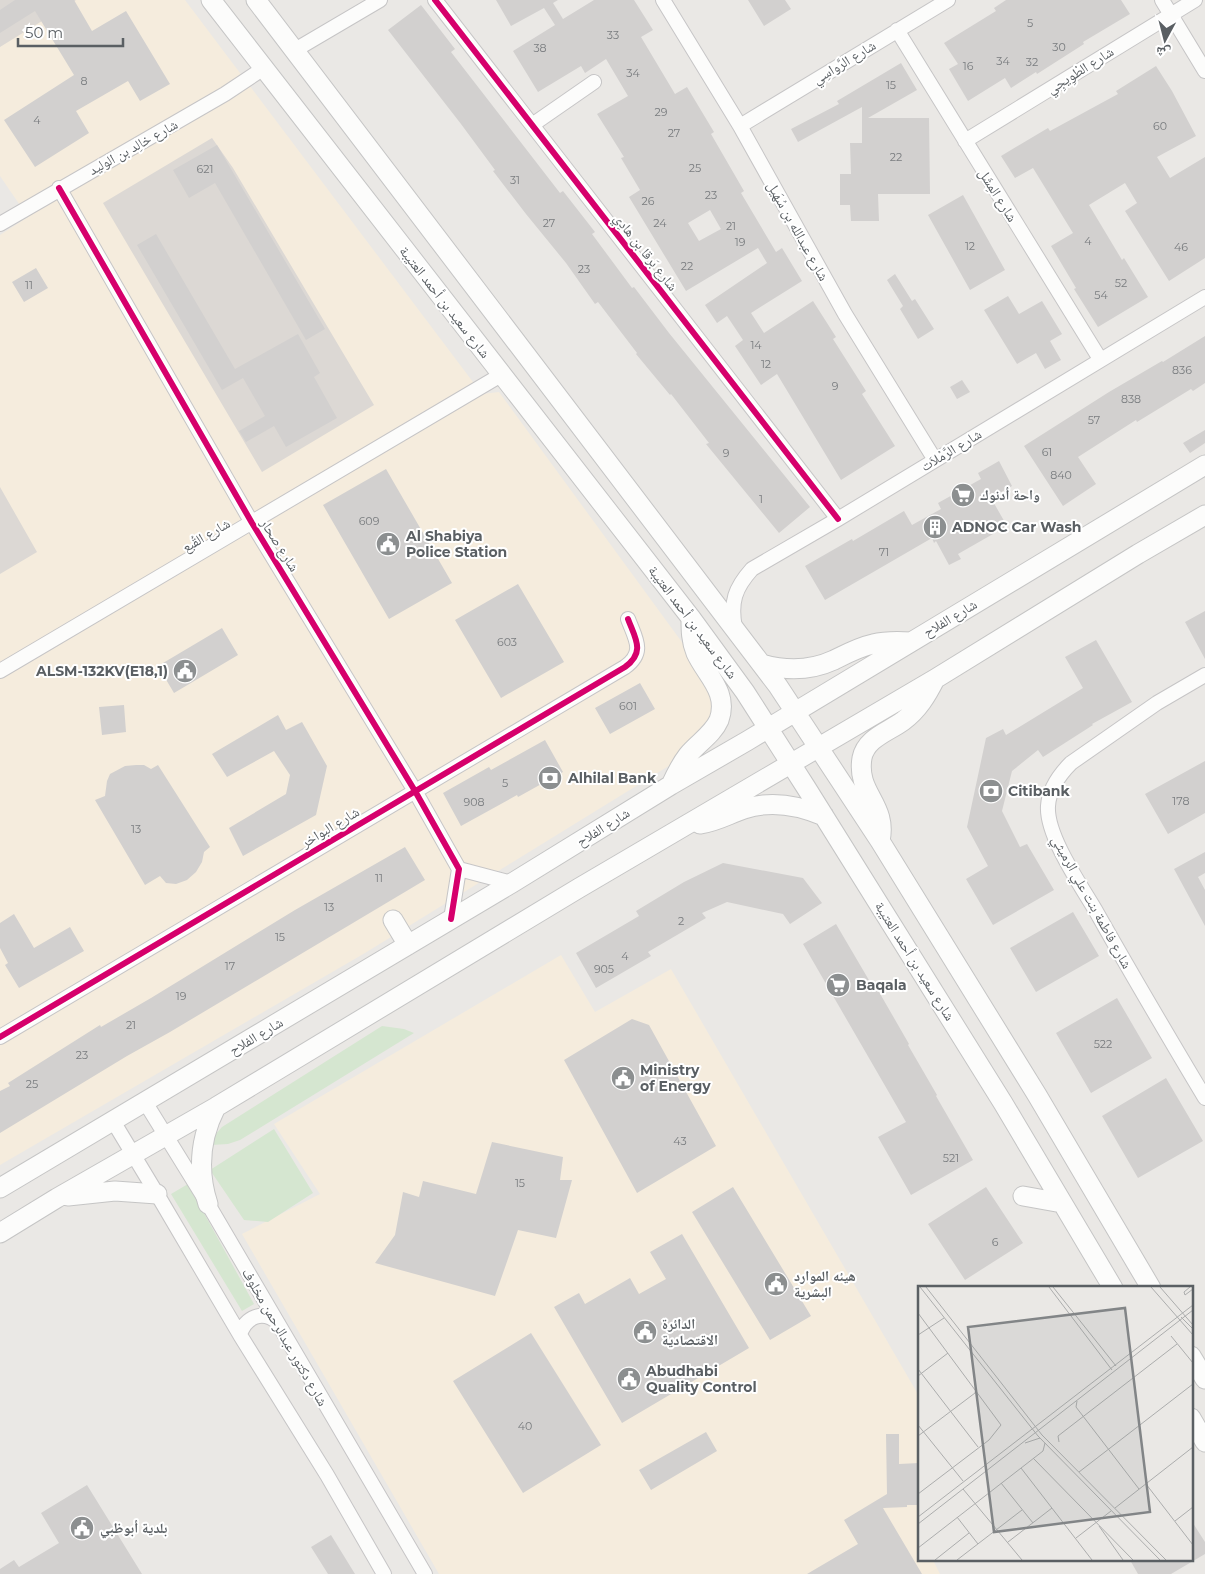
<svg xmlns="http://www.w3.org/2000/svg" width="1205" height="1574" font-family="Montserrat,'Noto Naskh Arabic',sans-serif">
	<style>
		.commercial { fill: #f5ecdd }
		.education { fill: #dcd8d4 }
		.green { fill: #d5e6d0 }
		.building { fill: #d2d0cf; fill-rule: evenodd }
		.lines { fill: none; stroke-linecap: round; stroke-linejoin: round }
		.minor-casing { stroke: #c6c5c6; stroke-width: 16 }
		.secondary-casing { stroke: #c5c5c5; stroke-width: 21 }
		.minor { stroke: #fcfcfb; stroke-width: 14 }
		.secondary { stroke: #fcfcfb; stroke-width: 19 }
		.cycleway-casing { stroke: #fff; stroke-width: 9 }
		.cycleway { stroke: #d6006c; stroke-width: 6 }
		.labels { text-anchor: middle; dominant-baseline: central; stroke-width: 4; stroke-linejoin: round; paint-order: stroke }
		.number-label { font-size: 11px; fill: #797c7f }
		.street-label { font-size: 14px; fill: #5a5f63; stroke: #fff }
		.poi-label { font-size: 14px; font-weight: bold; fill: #5a5f63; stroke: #fff; text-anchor: start }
		.inset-road { fill: none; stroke: #acadad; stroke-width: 1 }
		.view { fill: #828587; fill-opacity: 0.15; stroke: #828587; stroke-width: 2.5 }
		.inset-edge { fill: none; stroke: #5a5f63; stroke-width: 2.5 }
	</style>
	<rect width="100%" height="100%" fill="#eae8e5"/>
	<path class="commercial" d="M0 0H185L482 394 499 392 695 660 714 699 711 718 680 759 365 953 0 1165V235L28 217 0 176Z
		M561 955 595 1012 671 969 919 1396V1560H933L940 1574H439L242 1234 320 1194 274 1124Z"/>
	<path class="education" d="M0 0H76L0 47Z
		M212 138 233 168 374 405 262 472 103 203Z
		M0 487 37 552 0 574Z"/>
	<path class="green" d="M382 1026 404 1029 414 1033 240 1140 228 1144 211 1145 214 1136 222 1127Z
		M274 1129 313 1193 268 1222 244 1220 210 1170Z
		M188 1184 254 1304 242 1311 171 1194Z"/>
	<path class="building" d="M15 0H74L92 31 126 11 170 84 140 101 128 81 76 111 89 133 35 167 4 120 74 75 35 11 0 33V10Z
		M496 0H558L553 3 563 19 594 0H634L653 30 641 37 675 94 687 87 714 132 711 134 744 191 741 193 776 252 782 248 802 281 751 313 764 333 813 301 836 337 833 339 866 391 862 394 895 446 841 480 777 374 761 385 735 346 743 340 727 316 717 323 705 305 767 263 758 248 686 291 629 197 640 190 621 158 624 157 597 114 628 96 606 59 585 73 581 66 538 92 513 51 555 25 544 8 511 26ZM710 210 721 229 699 241 688 223Z
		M748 0H785L791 9 764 26Z
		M1006 0H1121L1130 14 1083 42 1084 44 1037 74 1036 72 1011 88 1005 78 968 101 949 69 958 64 944 43 996 11 994 8Z
		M421 5 455 49 451 52 560 193 563 191 595 232 592 234 632 288 634 287 669 333 810 507 779 533 706 444 709 443 671 394 670 395 636 354 637 353 598 302 595 304 566 263 526 214 493 171 495 170 461 124 388 30Z
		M901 63 917 90 868 118H929L930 194H878L879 221H851L850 205H840V174H851L850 143H862V107L798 142 791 129 839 104 837 101Z
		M1156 66 1172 91 1196 136 1157 157 1170 178 1205 157V258L1169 281 1125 211 1137 203 1125 183 1089 205 1122 260 1124 258 1148 297 1098 327 1074 289 1076 288 1051 246 1073 233 1033 168 1015 178 1001 156 1048 128 1050 131 1118 94 1116 91Z
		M217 145 325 329 306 340 215 183 189 198 173 170Z
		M963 195 1005 270 970 290 928 215Z
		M156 234 235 369 298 334 320 373 314 377 337 418 286 447 274 426 246 442 239 431 265 416 243 378 222 390 137 245Z
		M36 268 48 288 24 302 12 282Z
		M895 274 912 301 915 299 934 329 918 339 900 309 903 306 887 280Z
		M1008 296 1019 314 1042 301 1062 334 1050 341 1061 360 1045 369 1036 353 1017 364 984 310Z
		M1205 336V383L1193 391 1191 389 1137 422 1136 420 1078 457 1096 484 1063 506 1024 446 1109 392 1162 361 1163 362Z
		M962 380 970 392 957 399 950 387Z
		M1205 430V443L1190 453 1183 443Z
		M999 461 1012 486 991 498 1007 526 958 554 961 559 949 565 936 541 934 543 932 538 825 600 805 566 852 539 853 541 904 511 912 525 941 509 938 503 981 479 978 473Z
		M386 469 452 583 389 619 323 505Z
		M518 584 564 662 501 698 455 620Z
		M1205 611V659L1185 622Z
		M222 628 238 655 174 693 158 666Z
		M1096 640 1132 702 1092 724 1093 725 1043 757 1038 750 1012 771 1002 811 1020 847 1027 844 1054 890 993 925 966 879 988 866 967 827 986 738 1003 729 1006 735 1083 688 1065 657Z
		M640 683 655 709 610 734 595 708Z
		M124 705 126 732 102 735 99 707Z
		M278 715 286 730 302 722 327 766 316 815 243 856 229 828 286 794 290 775 274 751 227 777 212 754Z
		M545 740 563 772 518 797 517 795 461 826 443 793 489 767 491 770Z
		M1205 761V813L1168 834 1145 794Z
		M136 765H144L151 769 158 765 210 847 204 852 202 862 196 872 187 880 176 884 166 883 160 876 145 885 95 800 105 796 107 781 110 774 125 766Z
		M405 847 425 880 170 1032 127 1056 0 1133V1091L10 1086 8 1083 100 1025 101 1027 151 998 295 910Z
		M1205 852V873L1198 877 1205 890V926L1174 869Z
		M723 863 803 878 822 903 790 924 783 914 727 902 702 913 706 918 648 952 651 956 596 988 576 953 639 916 636 911 684 882Z
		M1073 912 1099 956 1036 992 1010 948Z
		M14 914 34 948 70 927 84 951 19 988 5 965 8 963 0 948V923Z
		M836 924 873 987 875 985 909 1044 908 1045 937 1095 936 1096 973 1160 911 1195 878 1137 906 1122 803 944Z
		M1117 998 1152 1058 1091 1093 1056 1033Z
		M632 1019 649 1025 716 1146 637 1193 564 1060Z
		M1166 1078 1203 1141 1138 1178 1102 1116Z
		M492 1142 563 1157 560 1180H572L556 1238 518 1230 495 1296 375 1263 395 1235 403 1192 419 1197 423 1181 476 1194Z
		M733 1187 811 1316 770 1340 692 1212Z
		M986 1187 1023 1243 965 1280 928 1224Z
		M682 1234 749 1348 622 1423 554 1307 579 1293 585 1304 630 1278 639 1294 666 1279 650 1252Z
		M531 1333 601 1445 523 1493 453 1381Z
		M706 1432 717 1451 651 1490 639 1470Z
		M886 1434H899V1464L919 1463V1505H907V1507L883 1508 922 1574H807L858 1544 844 1520 887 1494Z
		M87 1485 142 1574H0V1569L14 1560 19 1567 59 1543 41 1513Z
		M1191 1520 1205 1542V1554L1171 1574H1138L1130 1560H1191Z
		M331 1535 355 1574H328L311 1547Z"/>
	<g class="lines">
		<g class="minor-casing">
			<path id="minor" d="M435 0 838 519
				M663 0 740 126 845 314 935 460
				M1162 0 1205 71
				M897 30 1100 359
				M295 50 380 0
				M532 125 594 82
				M740 126 948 0
				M965 141 1195 0
				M59 188 252 523 415 791 459 869 451 919
				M0 224 225 94 264 68
				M735 628C730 602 735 588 752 569L838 519 1205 297
				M0 671 501 375
				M1205 675 1157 703 1071 763C1059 775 1049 789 1048 806 1046 836 1082 887 1097 913 1132 975 1168 1036 1205 1098
				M459 869 512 883
				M0 1037 625 667C646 652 635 638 628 619
				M145 1102 208 1204 425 1574
				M113 1121 157 1194 240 1335 327 1475 384 1574
				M240 1335C245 1317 263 1309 278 1323"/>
		</g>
		<g class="secondary-casing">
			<path id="secondary" d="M211 0 691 618 745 692 807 789 1003 1103 1113 1288
				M256 0 778 686 880 841 1037 1095 1151 1288
				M762 664C786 671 810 671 834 660 846 654 859 647 873 644 885 641 898 641 911 642
				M671 785C676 774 681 764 688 755 698 743 713 734 719 720 729 692 706 675 696 653 691 641 691 630 691 618
				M700 824C716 822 729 814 744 809 771 800 798 805 824 816
				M880 841C888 804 856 794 862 758 866 738 888 732 903 721 918 710 927 695 935 679
				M393 920 408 945
				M0 1188 512 883 671 785 747 741 1205 465
				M68 1196 115 1191 157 1194
				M1023 1196 1062 1203
				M208 1204C197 1170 200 1138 216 1107
				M0 1233 57 1198 216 1107 579 888 935 679 1138 554 1205 515
				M1191 1356 1205 1379
				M1191 1418 1205 1442"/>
		</g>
		<use href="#minor" class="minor"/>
		<use href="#secondary" class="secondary"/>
		<g class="cycleway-casing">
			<path id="cycleway" d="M435 0 838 519
				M59 188 252 523 415 791 459 869 451 919
				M0 1037 625 667C646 652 635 638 628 619"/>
		</g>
		<use href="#cycleway" class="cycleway"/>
	</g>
	<defs>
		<g id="supermarket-disc" transform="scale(1.25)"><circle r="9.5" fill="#8c8f90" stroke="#fff"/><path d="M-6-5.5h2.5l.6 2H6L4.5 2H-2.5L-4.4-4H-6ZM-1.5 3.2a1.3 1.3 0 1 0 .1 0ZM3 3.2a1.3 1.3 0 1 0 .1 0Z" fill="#fff"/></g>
		<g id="building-disc" transform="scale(1.25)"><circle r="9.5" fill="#8c8f90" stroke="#fff"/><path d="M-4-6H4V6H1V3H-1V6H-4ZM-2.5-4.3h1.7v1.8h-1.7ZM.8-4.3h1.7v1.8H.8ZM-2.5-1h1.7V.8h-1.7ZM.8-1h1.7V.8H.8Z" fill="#fff"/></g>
		<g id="civic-disc" transform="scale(1.25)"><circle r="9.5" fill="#8c8f90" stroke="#fff"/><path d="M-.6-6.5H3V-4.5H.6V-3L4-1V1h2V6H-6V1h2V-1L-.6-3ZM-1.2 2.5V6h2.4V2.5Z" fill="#fff"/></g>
		<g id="bank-disc" transform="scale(1.25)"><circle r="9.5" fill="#8c8f90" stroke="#fff"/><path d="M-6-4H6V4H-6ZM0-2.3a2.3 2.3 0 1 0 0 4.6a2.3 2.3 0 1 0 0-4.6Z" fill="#fff"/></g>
	</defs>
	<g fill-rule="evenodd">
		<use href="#supermarket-disc" x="963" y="495"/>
		<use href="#building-disc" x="935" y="527"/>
		<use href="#civic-disc" x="388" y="544"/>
		<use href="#civic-disc" x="185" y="671"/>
		<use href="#bank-disc" x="550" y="778"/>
		<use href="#bank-disc" x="991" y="791"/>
		<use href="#supermarket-disc" x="838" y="985"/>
		<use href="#civic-disc" x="623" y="1078"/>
		<use href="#civic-disc" x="776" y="1284"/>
		<use href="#civic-disc" x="645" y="1332"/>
		<use href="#civic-disc" x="629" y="1379"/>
		<use href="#civic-disc" x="82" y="1528"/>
	</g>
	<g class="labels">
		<g class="number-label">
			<text x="1030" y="23">5</text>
			<text x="613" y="35">33</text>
			<text x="1059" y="47">30</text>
			<text x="540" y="48">38</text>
			<text x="1003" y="61">34</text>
			<text x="1032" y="62">32</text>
			<text x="968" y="66">16</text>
			<text x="633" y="73">34</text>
			<text x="84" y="81">8</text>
			<text x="891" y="85">15</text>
			<text x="661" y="112">29</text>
			<text x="37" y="120">4</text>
			<text x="1160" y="126">60</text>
			<text x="674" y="133">27</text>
			<text x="896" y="157">22</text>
			<text x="695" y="168">25</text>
			<text x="205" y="169">621</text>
			<text x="515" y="180">31</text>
			<text x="711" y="195">23</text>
			<text x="648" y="201">26</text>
			<text x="549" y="223">27</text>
			<text x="660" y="223">24</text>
			<text x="731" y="226">21</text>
			<text x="1088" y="241">4</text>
			<text x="740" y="242">19</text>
			<text x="970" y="246">12</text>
			<text x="1181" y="247">46</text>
			<text x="687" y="266">22</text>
			<text x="584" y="269">23</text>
			<text x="1121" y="283">52</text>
			<text x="29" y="285">11</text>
			<text x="1101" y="295">54</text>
			<text x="756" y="345">14</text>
			<text x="766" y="364">12</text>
			<text x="1182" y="370">836</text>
			<text x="835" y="386">9</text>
			<text x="1131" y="399">838</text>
			<text x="1094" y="420">57</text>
			<text x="1047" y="452">61</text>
			<text x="726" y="453">9</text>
			<text x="1061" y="475">840</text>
			<text x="761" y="499">1</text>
			<text x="369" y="521">609</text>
			<text x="884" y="552">71</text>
			<text x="507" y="642">603</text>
			<text x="628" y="706">601</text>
			<text x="505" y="783">5</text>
			<text x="1181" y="801">178</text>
			<text x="474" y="802">908</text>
			<text x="136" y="829">13</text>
			<text x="379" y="878">11</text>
			<text x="329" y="907">13</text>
			<text x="681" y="921">2</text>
			<text x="280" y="937">15</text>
			<text x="625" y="956">4</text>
			<text x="230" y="966">17</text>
			<text x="604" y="969">905</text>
			<text x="181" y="996">19</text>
			<text x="131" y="1025">21</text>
			<text x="1103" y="1044">522</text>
			<text x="82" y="1055">23</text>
			<text x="32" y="1084">25</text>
			<text x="680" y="1141">43</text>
			<text x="951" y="1158">521</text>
			<text x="520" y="1183">15</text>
			<text x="995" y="1242">6</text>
			<text x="525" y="1426">40</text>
		</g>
		<g class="street-label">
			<text transform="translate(844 62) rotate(-31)">شارع الرَّواسِي</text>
			<text transform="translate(1080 70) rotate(-32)">شارع الطْوِيجِي</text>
			<text transform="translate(133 147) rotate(-29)">شارع خالِد بن الوليد</text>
			<text transform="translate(998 195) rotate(58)">شارع المِشَل</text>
			<text transform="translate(798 231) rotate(61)">شارع عبدالله بن سُهَيل</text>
			<text transform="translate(646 252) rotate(52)">شارع بَرقا بن هادِي</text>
			<text transform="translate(445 302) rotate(52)">شارع سعيد بن أحمد العتيبة</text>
			<text transform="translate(951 450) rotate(-31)">شارع الرَّمْلاَت</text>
			<text transform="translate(206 535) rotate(-30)">شارع القُبع</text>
			<text transform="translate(280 545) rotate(58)">شارع صحار</text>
			<text transform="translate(950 618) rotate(-31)">شارع الفلاح</text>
			<text transform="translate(693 622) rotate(53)">شارع سعيد بن أحمد العتيبة</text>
			<text transform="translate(330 827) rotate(-31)">شارع البواخر</text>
			<text transform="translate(603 827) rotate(-32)">شارع الفلاح</text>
			<text transform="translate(1092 902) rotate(61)">شارع فاطمة بنت علي الرميثي</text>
			<text transform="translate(915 961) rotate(58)">شارع سعيد بن أحمد العتيبة</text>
			<text transform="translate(256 1036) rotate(-31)">شارع الفلاح</text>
			<text transform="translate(285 1337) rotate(60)">شارع دكتور عبدالرحمن مخلوف</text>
		</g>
		<g class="poi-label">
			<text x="980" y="495">واحة أدنوك</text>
			<text x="952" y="527">ADNOC Car Wash</text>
			<text x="406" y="536">Al Shabiya<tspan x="406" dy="16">Police Station</tspan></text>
			<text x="168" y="671" text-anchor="end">ALSM-132KV(E18,1)</text>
			<text x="568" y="778">Alhilal Bank</text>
			<text x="1008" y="791">Citibank</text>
			<text x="856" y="985">Baqala</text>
			<text x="640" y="1070">Ministry<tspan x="640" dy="16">of Energy</tspan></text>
			<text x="794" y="1276">هيئه الموارد<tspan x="794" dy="16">البشرية</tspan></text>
			<text x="662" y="1324">الدائرة<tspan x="662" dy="16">الاقتصادية</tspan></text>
			<text x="646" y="1371">Abudhabi<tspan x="646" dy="16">Quality Control</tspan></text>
			<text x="100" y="1528">بلدية أبوظبي</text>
		</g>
	</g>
	<g transform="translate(918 1286)">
		<rect width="275" height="275" fill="#eae8e5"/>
		<path class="inset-road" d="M2 1 120 150 242 274M8 1 124 149 248 274M131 1 194 84M135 1 198 80M233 1 275 49M242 1 275 39M272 1 266 6 267 9 275 3M0 27 83 139 71 154 0 208M263 31 275 43M0 49 26 32M253 50 275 77M0 83 60 161M0 90 30 67M159 115 158 121 221 203M0 139 45 195M0 150 57 107 58 103M141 156 140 150 259 58M107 157 122 152M115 172 215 274M103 182 174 274M161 186 275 98M83 197 115 237M228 198 275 259M45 203 104 274M197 222 275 161M0 231 275 19M39 231 60 258M257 235 275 221M0 238 275 24M181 240 205 274M158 252 193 225M90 256 134 222M0 262 125 165 127 157M17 274 51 247M39 274 104 224"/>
		<path class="view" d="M207 22 232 226 76 246 50 41Z"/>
		<rect width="275" height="275" class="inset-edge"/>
	</g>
	<g transform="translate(1165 40) rotate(187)" stroke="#ffffff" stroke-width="4" paint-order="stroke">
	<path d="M0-4L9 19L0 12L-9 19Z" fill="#5a5f63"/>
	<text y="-8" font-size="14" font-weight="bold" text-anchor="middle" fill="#5a5f63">ش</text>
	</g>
	<path d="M18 38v8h105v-8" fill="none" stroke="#5a5f63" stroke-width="2.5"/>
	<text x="25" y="38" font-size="15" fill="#5a5f63" stroke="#ffffff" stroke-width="4" paint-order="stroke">50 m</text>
</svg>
